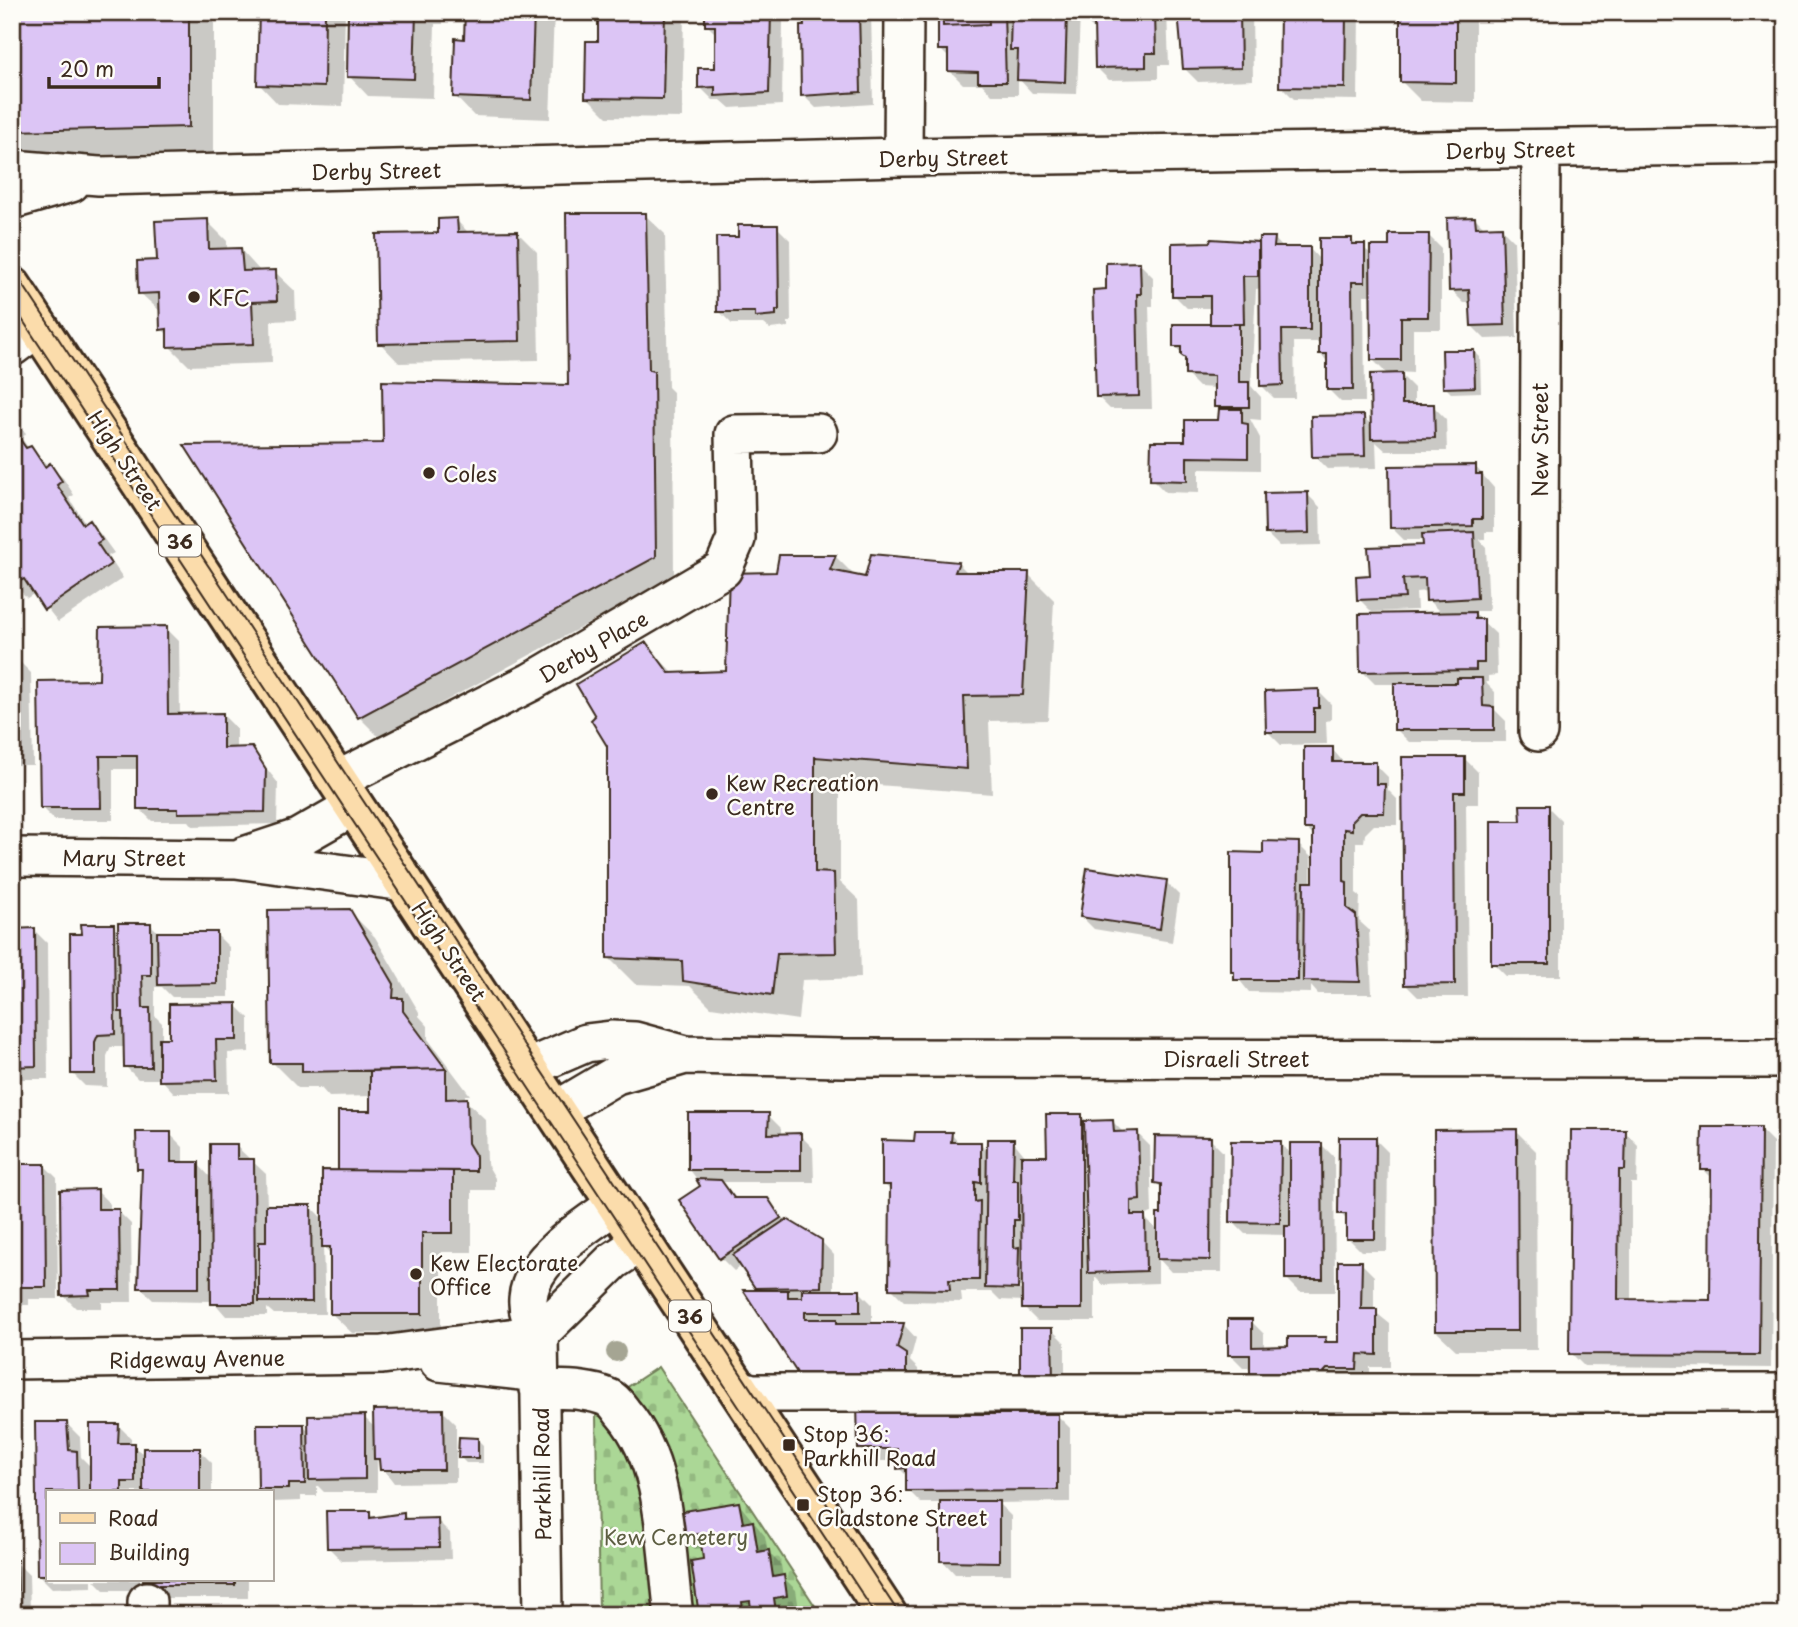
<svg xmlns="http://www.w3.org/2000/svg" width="1798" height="1627" font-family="'Playpen Sans',sans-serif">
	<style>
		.cemetery { fill: url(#cemetery-stones); stroke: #73805a; stroke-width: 2 }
		.shadow { fill: #0003; fill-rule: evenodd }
		.building { fill: #dcc5f5; stroke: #3b2a1e; stroke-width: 2 }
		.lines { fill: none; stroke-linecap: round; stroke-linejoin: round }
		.minor-casing { stroke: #3b2a1e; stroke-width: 42 }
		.major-casing { stroke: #3b2a1e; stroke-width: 44 }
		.minor { stroke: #fdfcf7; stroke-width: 37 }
		.major { stroke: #fbdcab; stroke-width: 38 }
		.tram { stroke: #3b2a1e; stroke-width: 2 }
		.tree { fill: #a5a593 }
		.poi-dot { fill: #3b2a1e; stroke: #fdfcf7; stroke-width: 2.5 }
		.labels { text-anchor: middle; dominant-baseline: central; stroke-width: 5; stroke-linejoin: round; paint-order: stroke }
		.shield { fill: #fdfcf7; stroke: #75695f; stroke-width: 2 }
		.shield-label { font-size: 19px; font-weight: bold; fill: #3b2a1e }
		.street-label { font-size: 21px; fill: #3b2a1e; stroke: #fdfcf7 }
		.poi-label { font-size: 21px; fill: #3b2a1e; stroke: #fdfcf7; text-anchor: start }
		.park-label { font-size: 21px; fill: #5d5e42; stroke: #fdfcf7 }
	</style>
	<defs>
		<pattern id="cemetery-stones" width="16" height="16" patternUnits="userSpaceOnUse" patternTransform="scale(1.75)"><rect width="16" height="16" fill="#abd796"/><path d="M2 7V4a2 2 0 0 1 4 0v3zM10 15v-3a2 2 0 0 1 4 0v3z" fill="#94b981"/></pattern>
	</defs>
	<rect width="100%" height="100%" fill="#fdfcf7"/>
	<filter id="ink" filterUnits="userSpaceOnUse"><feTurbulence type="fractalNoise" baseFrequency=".0143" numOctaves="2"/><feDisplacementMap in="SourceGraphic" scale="14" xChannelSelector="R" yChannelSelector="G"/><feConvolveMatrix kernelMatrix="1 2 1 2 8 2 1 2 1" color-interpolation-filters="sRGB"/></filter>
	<g filter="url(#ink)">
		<path class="cemetery" d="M658 1367 821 1615H599L596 1416 611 1398Z"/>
		<path class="shadow" d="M12 12H214V152L12 157Z
			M260 12H345L343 106 278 104 259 84Z
			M350 12H443V24H435L433 98 368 96 349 76Z
			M467 12H554L550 119 474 116 455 96 466 40Z
			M600 12H684L682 118 607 117 587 97 600 43Z
			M707 12H774L783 21 782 105 730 108 721 100H713L700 87 717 70V35L707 25Z
			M804 12H871L873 104 816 108 803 95Z
			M940 12H1007L1013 18V12H1080L1077 94 1032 93 1018 78V95H992L982 84H963L950 71V59L940 49Z
			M1085 12H1167L1169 65H1158V79L1109 80 1096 67V32L1086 22Z
			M1181 12H1252L1253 80 1198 82 1185 69Z
			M1282 12H1359L1358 100 1294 99 1281 86Z
			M1402 12H1475V102L1421 101 1402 82Z
			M645 215 665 234 668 387 673 392 674 577 379 737 359 717 384 445 570 386Z
			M1475 218 1485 228H1501L1514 241 1517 338 1485 339 1472 326 1471 303H1464L1451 290Z
			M456 220 470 234 518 233 537 252 539 360 399 363 380 343 440 235Z
			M207 221 227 241V250H241L261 272H275L295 291 296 320 271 321 272 363 189 366 169 346V336L162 329 161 312 140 293 158 262Z
			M777 227 790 240 791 322H788V327L770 329 764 324H732L719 311 740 238Z
			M1428 235 1441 248V329H1413V373L1398 372 1414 388V406H1433L1446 419 1447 451H1386L1376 442 1377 468 1327 469 1314 456 1363 417 1373 426 1388 375 1372 359V295H1364L1365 402H1341L1328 389V362L1320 354V342H1294L1295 398H1274L1261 385V288L1256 289 1251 386 1261 397V420L1250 419 1260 438V470L1199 469V493L1165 492 1152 479 1187 443 1220 422 1221 411 1215 406 1216 388 1199 387 1186 374 1187 358 1174 346 1212 326V308H1187L1174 295 1212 241 1261 244 1274 238 1284 249 1309 248 1320 260 1351 240 1372 254Z
			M1140 264 1153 277V306H1149L1152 409H1110L1097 396 1108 291Z
			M1474 351 1480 357 1481 392 1451 393 1445 387Z
			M12 420 26 433 22 439 29 449 63 478 74 495 69 498 86 524 89 522 101 535 114 553 108 556 123 578 58 622 35 593 27 598 12 582Z
			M1475 466 1494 488V532H1485V539H1479L1486 547 1489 611H1472L1496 634 1497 675 1488 676V682H1485L1495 692V710L1506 721V742H1409L1396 729V684H1375L1362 671 1442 614 1428 600 1427 591 1416 592 1417 610 1372 612 1359 599 1371 577 1424 547V540H1404L1391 527Z
			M1307 494 1320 507 1321 545 1279 546 1266 533Z
			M835 556 856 577 866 579 958 563 969 574H1028L1054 600 1048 720 989 721 992 794 840 782V882L859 900 861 978 802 980 798 1020 711 1007 690 986 635 984 609 958 645 644 675 675 728 673 778 574 780 557Z
			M166 628 179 641 180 715H223L236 728V749H251L278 783 277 824 193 826 189 821H152L139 808V769H113V820H54L41 807 101 682Z
			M12 660H18L31 673 33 765H13L12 786Z
			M1318 691 1331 704V720L1326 721 1327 744 1281 745 1268 732Z
			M1332 749 1345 764H1375L1388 777V790L1397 799V825H1374L1365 834 1364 842H1356V893L1360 896 1359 921 1369 930 1372 994H1318L1311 986V993L1249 992 1233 972 1264 854 1298 844 1311 857V884H1315L1314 837 1306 828Z
			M1403 759H1465L1478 772V804H1466L1468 997H1418L1405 984Z
			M1548 807 1561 820V976H1506L1493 963 1522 823Z
			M1166 882 1179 895 1172 942 1094 929 1081 916Z
			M349 911 375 937 419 1012V1016L428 1026V1039L470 1095H465V1100L486 1120 487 1164 495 1178V1190H472V1252H441V1333H352L332 1314V1255L323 1246 325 1314H274L267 1308V1316H226L213 1301 153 1300 140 1287 144 1174 139 1168 170 1134 183 1147V1164H198L212 1179 236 1146 266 1174 267 1207 310 1206 324 1220 339 1172V1113H372V1096L329 1097 321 1088H298L272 1062Z
			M150 924 160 934H216L229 947V997H172L162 987H155V1016L162 1023V1039H171L236 1005 249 1018V1052L228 1053 229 1093H174L161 1079H138L125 1066V1047H111L107 1056V1087L85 1086 72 1073 83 935 113 925 119 932Z
			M12 930H34L47 943 48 1079H12Z
			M768 1115 781 1128V1135H800L813 1148 814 1182H721L737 1199H767L786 1222 821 1241 834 1255V1291H859L872 1304V1325H904L916 1338 910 1361 918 1369 919 1387 868 1388 761 1292 742 1265 734 1271 721 1258 682 1200 702 1186 690 1170Z
			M1081 1116 1088 1122 1112 1121 1124 1133H1137L1150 1146 1152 1213 1143 1216 1158 1231 1163 1216V1189L1156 1183 1210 1139 1223 1152 1222 1272H1171L1158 1258V1283L1103 1285 1095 1277V1321H1037L1024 1308V1301L1000 1300 992 1292H961L962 1302 904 1301 891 1288 892 1192 884 1184 916 1143 951 1134 960 1144H980L988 1152 1013 1141 1026 1157H1048ZM997 1286 1026 1287V1290H997Z
			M1760 1129 1773 1142 1771 1368 1584 1366 1571 1353 1625 1132 1638 1145 1637 1183H1631V1301L1711 1302 1712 1178 1703 1169Z
			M1516 1131 1536 1151 1537 1350H1456L1436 1331Z
			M1375 1139 1388 1152 1387 1251H1361L1348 1238V1221L1340 1213Z
			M1280 1143 1291 1154 1321 1144 1334 1157 1335 1292H1300L1287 1279V1235L1245 1234 1232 1221Z
			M12 1165H44L57 1178 58 1299H29V1305H12Z
			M97 1191 110 1204V1211H118L131 1224 132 1302H102V1308H76L63 1295Z
			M1361 1263 1374 1276V1311L1390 1324V1367H1370V1381L1243 1367 1230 1354 1251 1321 1264 1334V1348H1290L1325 1339 1330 1344H1340Z
			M1021 1330H1052L1065 1343V1394Z
			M443 1411 456 1424V1482L394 1483 377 1460V1492H324L317 1485V1496H301V1501L273 1502 271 1492 260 1489 303 1425 310 1432 364 1417 375 1428Z
			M949 1411 954 1416 1057 1415 1070 1428V1502L998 1503 1011 1516V1574H955L942 1560V1503H921L908 1490V1477L899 1468V1461H873L859 1448Z
			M36 1424H67L80 1437 81 1457 91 1467 118 1425 131 1438V1445L145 1455 199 1450 212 1463V1492H47V1580H92V1587L52 1588 39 1575Z
			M477 1439 483 1445V1463H466L460 1457Z
			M739 1504 765 1536 768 1552 781 1565 783 1577 796 1590 799 1609 786 1611 787 1615H701L704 1548 695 1549 682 1536Z
			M369 1513 376 1520 404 1515 410 1521 437 1520 450 1533 451 1559 342 1561 329 1548Z
			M12 1562H16L29 1575 30 1612 12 1613Z
			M94 1580H248V1598H158L143 1583V1590H104Z"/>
		<path class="building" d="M12 12H189V127L12 131Z
			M259 12H325L324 87 257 85Z
			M348 12H416L414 79 347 77Z
			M465 12H534L531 100 453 97 455 38 464 39Z
			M598 12H665L663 99 585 98 586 41H598Z
			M705 12H771L769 93 715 96V87L698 88V68H715V26H705Z
			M803 12H859L861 92 801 96 800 26H804Z
			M938 12H1004L1006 82H978V72L948 71V50H938Z
			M943 12H988L989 24 943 26Z
			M1011 12H1067L1065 82 1017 80 1018 50H1010Z
			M1084 12H1155L1156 53H1146V67L1095 68 1094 22 1084 23Z
			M1178 12H1240L1241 68 1183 69Z
			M1280 12H1346L1345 88 1279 87Z
			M1400 12H1456V83L1400 82Z
			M566 213H646L649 370 654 371 656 557 358 718 184 445 383 443 382 381 568 385Z
			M1475 217 1476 227 1502 226 1505 325 1471 326 1469 290 1449 291 1447 218Z
			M457 218 458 232 518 231 520 341 378 344 376 234 438 233V219Z
			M208 219 209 249 241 248 243 271 276 270 277 301 252 302 254 344 167 347V329L160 330 159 293 138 294 137 261 157 260 155 221Z
			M738 225H778L779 310H776V315L755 317V312H717L716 237H738Z
			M1389 234H1429L1428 317H1401V360H1371L1370 246H1389Z
			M1259 237H1275L1274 247H1310V330H1282L1283 385 1260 386Z
			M1319 238H1352V244H1365V282H1352L1353 390H1327V354H1319Z
			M1211 239 1258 242V276H1243L1244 324H1210V296H1172V243L1210 242Z
			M1140 262 1141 294H1137L1139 396 1096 397 1093 290 1106 289V263Z
			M1173 324H1239V382H1249V407H1214V376L1185 375V358L1181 355V347H1173Z
			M1442 350H1474L1475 387 1443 388Z
			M1402 373V404H1434L1435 438 1371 439 1370 374Z
			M1219 409H1242V423L1248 424V458L1187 457V481L1150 480 1151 441H1185V420H1218Z
			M1364 415 1365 456 1312 457 1311 416Z
			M12 428 26 448 31 446 45 467 50 463 62 481 57 485 83 524 89 520 102 540 97 543 111 564 44 610 24 579 12 585Z
			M1476 465V474H1482V519H1473V526L1390 528 1389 466Z
			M1308 492 1309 533 1265 534 1264 493Z
			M1474 532 1477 598 1426 601 1425 578 1403 579 1405 598 1357 600 1356 576 1370 575 1368 547 1423 545 1422 534Z
			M871 554 959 562 955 572H1029L1023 695 964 696 967 769 815 757V872L834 873 836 953 777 954 772 995 683 981 682 961 607 958V746L591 720 595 716 576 684 646 642 669 673 726 671 729 573 776 572 779 555H836L830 570 865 577Z
			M1475 612V619H1484V663H1476V670L1360 672 1359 614Z
			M167 626 168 714 223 713V748L252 747 266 769 265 812 178 813V809H137V756H100L101 808H40L38 681 99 680 100 627Z
			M18 658 21 752 12 753V659Z
			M1457 678H1482L1483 706 1494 707V730H1394V683H1457Z
			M1319 689V708H1314V732H1266L1265 691Z
			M1304 747H1333V762H1376V784H1385L1384 813H1360L1352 821V830L1344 829V881L1347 882V908L1356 915 1360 982 1303 981 1304 882H1313V829H1304Z
			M1402 757H1465V792H1454L1455 984 1404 985Z
			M1520 805H1549V964H1491V821H1521Z
			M1263 841 1299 842 1298 980H1234V972H1231V852L1263 853Z
			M1087 868 1167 880 1160 929 1080 917Z
			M350 909 394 984 393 998H403V1011L446 1069 302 1072V1063H270L268 910Z
			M118 923H151V975H142L143 1008H150L151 1067H124L123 1012H119Z
			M81 924H114L115 1034 98 1035 95 1042V1074H71L70 934H82Z
			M35 928 36 1066 12 1067V929Z
			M157 932H217V984L158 985Z
			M237 1003V1040H216L217 1080 159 1081V1038H169V1004Z
			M446 1069V1099L467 1098 468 1143 476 1156V1171L338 1170V1111H370V1071Z
			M688 1113H769L768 1134 801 1133V1170H688Z
			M1046 1114H1082V1309H1022L1021 1156H1047Z
			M1113 1120 1114 1132 1138 1131 1140 1200 1131 1201V1215H1145L1146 1271 1088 1273 1084 1121Z
			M1702 1127H1761L1759 1355 1569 1354 1571 1130H1626L1625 1170H1619L1618 1299 1710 1300 1711 1170H1701Z
			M1517 1129 1518 1331H1435L1434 1130Z
			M136 1132H171V1162H199V1288H138L142 1169H137Z
			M915 1132H952L951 1142H981V1183L975 1182V1202L980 1201 979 1280H949L950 1290 889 1289 890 1185H882V1140L914 1141Z
			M1155 1136 1211 1137 1210 1260 1157 1259V1214H1161V1184L1154 1183Z
			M1339 1137H1376L1375 1239H1346V1214H1338Z
			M987 1139H1014L1013 1180H1018V1220H1014V1248L1019 1247 1018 1289 985 1288Z
			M1231 1141H1281L1280 1223 1230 1222Z
			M1290 1143H1322L1323 1279H1285V1226H1290Z
			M210 1144H237V1159H254L255 1304H211Z
			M12 1164H45L46 1287H16L17 1292H12Z
			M322 1170 453 1171V1233H422V1314H330V1247H322Z
			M696 1179 721 1180 734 1198H768L781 1218 719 1259 679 1200 700 1186Z
			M98 1189V1209H119L120 1290H89L90 1295 61 1296 60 1190Z
			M266 1205H311L312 1302H259V1242H266Z
			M787 1219 822 1240 821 1287 755 1288 733 1255Z
			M1338 1261H1362L1361 1309H1377V1355L1358 1354 1357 1369H1327L1314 1383H1250V1355H1228V1319H1252V1347L1288 1346V1337H1326L1325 1342H1338Z
			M743 1290H788V1297H802V1290H860V1312H805V1319H837V1323H904L897 1348 906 1354V1375H856L803 1382Z
			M1020 1328H1052L1053 1381H1020Z
			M857 1402 949 1409 950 1414H1058V1490L906 1491V1468L897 1469V1449H858Z
			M443 1409 444 1470H380L379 1459H374L373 1410Z
			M365 1415V1479L309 1480 308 1416Z
			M35 1422H67L69 1450 77 1451 78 1492H47V1575H37Z
			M90 1424H119L118 1443H135V1482H122V1492H90Z
			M257 1424H304L305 1484H289V1489H258Z
			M459 1437 478 1438V1458H458Z
			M143 1448H200V1492H143Z
			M940 1501H999V1562L940 1561Z
			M739 1502 743 1523 753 1521 758 1552 769 1550 773 1577 784 1575 787 1596 774 1598 776 1612 752 1615 750 1601 742 1602 743 1610 699 1615 691 1561 703 1559 700 1534 681 1537 677 1512Z
			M326 1511H370V1518L404 1513V1519L438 1518 439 1547 327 1548Z
			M12 1560H17L18 1600H12Z
			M143 1580H235V1585H143Z
			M741 1610 742 1615H708Z"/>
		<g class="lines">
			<g class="minor-casing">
				<path id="minor" d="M903 157 904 12
					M12 169 99 176 903 157 1786 145
					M12 200 71 183
					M12 347 39 327
					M1538 732 1541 149
					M338 780 531 682 723 569 736 539 734 434 818 433
					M244 856 298 838 354 806
					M12 857 236 859 404 882
					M528 1068 586 1043 611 1040 635 1041 686 1055 842 1058 1786 1059
					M555 1111 616 1075 685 1055
					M539 1334 613 1261 642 1242
					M12 1360 382 1355 539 1334
					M439 1362 539 1373
					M539 1389C562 1390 587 1388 609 1398 615 1401 619 1408 623 1413 668 1465 665 1549 674 1615
					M739 1389 752 1393H1786
					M147 1615V1601
					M543 1615 539 1334C499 1276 577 1233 616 1204"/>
			</g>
			<g class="major-casing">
				<path id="major" d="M12 287 887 1615"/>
			</g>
			<use href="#minor" class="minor"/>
			<use href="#major" class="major"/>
			<path class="tram" d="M12 268 900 1615
				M12 304 876 1615"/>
		</g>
		<circle class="tree" cx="616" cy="1352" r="10"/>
	</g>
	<g class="poi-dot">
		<circle cx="194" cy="297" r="7"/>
		<circle cx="429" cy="473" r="7"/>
		<circle cx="712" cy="794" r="7"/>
		<circle cx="416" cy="1274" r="7"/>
		<rect x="782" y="1438" width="14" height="14" rx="3.5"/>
		<rect x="796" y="1498" width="14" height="14" rx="3.5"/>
	</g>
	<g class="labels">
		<g class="shield">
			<rect x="159" y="525.5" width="42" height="31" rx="5"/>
			<rect x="669" y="1300.5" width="42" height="31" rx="5"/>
		</g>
		<g class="shield-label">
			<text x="180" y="541">36</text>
			<text x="690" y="1316">36</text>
		</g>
		<g class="street-label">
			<text transform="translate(1510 149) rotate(-1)">Derby Street</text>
			<text transform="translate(943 157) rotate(-1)">Derby Street</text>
			<text transform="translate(376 170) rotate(-1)">Derby Street</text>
			<text transform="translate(1539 440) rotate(-90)">New Street</text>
			<text transform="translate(126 460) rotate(56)">High Street</text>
			<text transform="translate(593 646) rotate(-30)">Derby Place</text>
			<text x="124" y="857">Mary Street</text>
			<text transform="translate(450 951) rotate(56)">High Street</text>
			<text x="1236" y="1058">Disraeli Street</text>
			<text transform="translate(197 1358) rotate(-1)">Ridgeway Avenue</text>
			<text transform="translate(541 1474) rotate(-91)">Parkhill Road</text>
		</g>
		<g class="poi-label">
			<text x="208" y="297">KFC</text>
			<text x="443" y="473">Coles</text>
			<text x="726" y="782">Kew Recreation<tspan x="726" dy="24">Centre</tspan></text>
			<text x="430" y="1262">Kew Electorate<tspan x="430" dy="24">Office</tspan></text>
			<text x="803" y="1433">Stop 36:<tspan x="803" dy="24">Parkhill Road</tspan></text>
			<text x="817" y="1493">Stop 36:<tspan x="817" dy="24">Gladstone Street</tspan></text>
		</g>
		<g class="park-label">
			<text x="676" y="1536">Kew Cemetery</text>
		</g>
	</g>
	<rect width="1798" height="1627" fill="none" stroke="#fdfcf7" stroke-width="42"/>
	<rect x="21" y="21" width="1756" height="1585" fill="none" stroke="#3b2a1e" stroke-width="2.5" filter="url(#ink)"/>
	<rect x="46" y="1490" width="228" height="91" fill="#fdfcf7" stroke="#afa8a0" stroke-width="2"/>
	<rect x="60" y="1513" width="35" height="10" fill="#fbdcab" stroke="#afa8a0" stroke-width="2"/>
	<text x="108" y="1526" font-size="21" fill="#3b2a1e">Road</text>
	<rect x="60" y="1543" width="35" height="21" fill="#dcc5f5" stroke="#afa8a0" stroke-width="2"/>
	<text x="108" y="1560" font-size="21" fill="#3b2a1e">Building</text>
	<path d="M49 77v10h110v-10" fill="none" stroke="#3b2a1e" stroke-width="3.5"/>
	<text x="60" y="77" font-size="21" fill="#3b2a1e" stroke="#fdfcf7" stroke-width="5" paint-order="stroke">20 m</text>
</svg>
